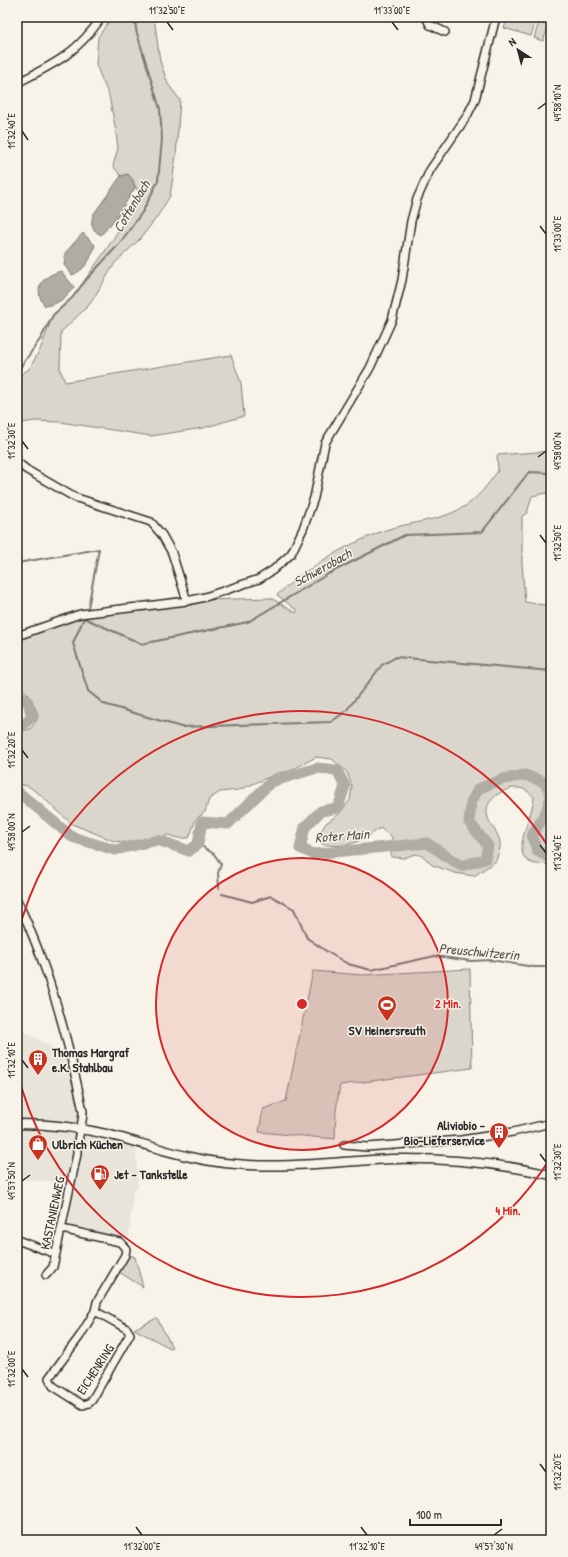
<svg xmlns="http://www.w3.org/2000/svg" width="568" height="1557" font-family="'Patrick Hand',sans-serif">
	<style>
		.built { fill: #e8e4da }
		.green { fill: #dad6cc; stroke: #82807c }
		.water { fill: #afaca4; stroke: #7a7874 }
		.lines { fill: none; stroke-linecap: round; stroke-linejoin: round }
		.stream { stroke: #7a7874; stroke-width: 2 }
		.river { stroke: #afaca4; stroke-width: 11 }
		.minor-casing { stroke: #2b2b2b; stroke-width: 10 }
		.major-casing { stroke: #2b2b2b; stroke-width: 11 }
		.minor { stroke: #f7f3e8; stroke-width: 7 }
		.major { stroke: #f7f3e8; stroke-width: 8 }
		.ticks { fill: none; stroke: #2b2b2b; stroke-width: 1.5 }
		.ring { fill: none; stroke: #d62828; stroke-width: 2 }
		.labels { text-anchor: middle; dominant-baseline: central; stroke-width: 3; stroke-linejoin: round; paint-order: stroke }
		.poi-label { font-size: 13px; font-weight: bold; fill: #2b2b2b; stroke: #f7f3e8; text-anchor: start }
		.street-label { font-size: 13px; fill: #2b2b2b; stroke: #f7f3e8 }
		.water-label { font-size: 14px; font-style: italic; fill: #53524f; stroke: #f7f3e8 }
		.centre { fill: #d62828; stroke: #f7f3e8; stroke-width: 2 }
		.ring-label { font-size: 12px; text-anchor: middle; font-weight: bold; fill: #d62828; stroke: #f7f3e8; stroke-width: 3; stroke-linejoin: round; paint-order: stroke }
		.neatline { fill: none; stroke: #2b2b2b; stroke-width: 1.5 }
		.ticks-label { font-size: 10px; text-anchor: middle; fill: #2b2b2b }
	</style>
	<rect width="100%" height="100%" fill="#f7f3e8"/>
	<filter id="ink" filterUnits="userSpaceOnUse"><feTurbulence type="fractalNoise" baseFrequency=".025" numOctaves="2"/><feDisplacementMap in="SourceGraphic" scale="8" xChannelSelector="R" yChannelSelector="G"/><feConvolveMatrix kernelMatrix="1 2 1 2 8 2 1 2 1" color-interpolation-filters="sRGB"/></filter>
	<g filter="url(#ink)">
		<path class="built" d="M17 1027 70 1058 84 1133 136 1148 138 1188 133 1192 129 1237 126 1240 67 1225 74 1183 17 1179Z"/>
		<path class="green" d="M112 17H154L160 61 168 84 180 100 176 156 170 196 157 217 140 239 115 263 90 304 61 332 60 369 65 382 231 355 241 383 244 416 203 428 151 436 60 422 34 421 17 424V377L29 369 40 350 53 315 72 298 106 250 141 195C135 188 133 181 128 174L121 176 113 166 118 148 115 126 109 96 96 65 98 37Z
			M508 17H526L536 20 531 36 504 28Z
			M539 22 549 25 543 41 534 38Z
			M551 451V492L532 496 527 513 522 516V563L525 602 551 606V864C499 870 532 822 534 797 530 793 525 788 518 788 506 787 489 797 487 809 485 823 499 830 500 843 501 849 497 856 496 861L474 876 455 873 432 865 423 856 415 854 404 858 391 857 392 837 380 828C361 842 345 849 322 844L317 837 326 823 339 814 350 800 352 786 347 772 332 759 316 757 290 771 278 773 239 790 220 792 209 799 205 812 196 819 189 838H178L168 835 157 840 130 843 114 841 72 824 38 793 28 786 17 784V732L30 729 37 720 38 714 29 695 17 683V639L76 618 105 613 182 605 202 600 271 598 296 613 298 611 277 595C307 567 342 547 380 532 406 522 438 522 462 508 477 500 488 484 498 471L497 455Z
			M470 969 472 1068 340 1085 336 1111 335 1139 259 1132 263 1109 286 1101 313 971 362 975Z
			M130 1255 135 1257 143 1287 119 1272Z
			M157 1318 172 1347 170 1348 134 1329Z"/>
		<path class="water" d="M128 174 133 180 135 188 116 218 101 235C92 230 90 225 93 215L121 176Z
			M83 233 95 245C91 259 85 270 72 275L64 265 65 253Z
			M61 271 74 287C66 297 58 305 45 306 32 289 42 276 61 271Z"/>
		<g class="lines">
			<path class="stream" d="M17 372 41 338 53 315 72 298 86 280 120 243 143 211 158 181 162 139 160 109 136 30 135 17
				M551 473 529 472 482 532 405 535 328 574 248 622 142 644 84 618 73 643 88 691 104 704 181 727 331 722 346 711 382 665 396 657 551 671
				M17 563 99 549 88 608
				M198 844 214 854 221 864 218 873 219 888
				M222 894 252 902 271 896 294 909 307 938 329 953 348 964 371 970 435 956 471 961 491 960 534 967H551"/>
			<path class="river" d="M17 693 28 702 32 717 23 725 17 723
				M17 791 72 837 115 850 158 840 189 851 198 844 202 822 228 824 271 782 317 768 337 770 345 786 338 808 321 811 305 827 300 848 313 854 427 843 461 866 485 859 488 846 469 822 471 803 478 789 503 779 525 775 544 782 551 794
				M551 797 545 814 532 836 537 851 547 856 551 853"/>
			<g class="minor-casing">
				<path id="minor" d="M426 17 430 25 445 32
					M17 83C56 63 76 54 102 17
					M17 462 27 470 74 497 151 522 162 535 172 553 187 601
					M17 636 80 614 187 601 205 597 259 579 273 570 291 554 303 529 314 498 325 443 370 368 392 320 402 280 411 221 417 199 430 170 467 116 475 100 496 17
					M17 900C49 967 68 1039 83 1111 83 1126 76 1139 77 1154L53 1267 46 1275
					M344 1145 367 1147 461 1140 513 1132 551 1123
					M62 1229 120 1242 126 1249 125 1255 97 1302 95 1311 80 1336 49 1378 53 1386 83 1405 89 1403 92 1400 130 1334 127 1329 95 1311
					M17 1240 56 1254"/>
			</g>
			<g class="major-casing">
				<path id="major" d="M17 1124C52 1124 85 1128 118 1137 158 1148 194 1161 236 1164 288 1169 340 1161 392 1159 446 1158 499 1163 551 1175"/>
			</g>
			<use href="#minor" class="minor"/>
			<use href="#major" class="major"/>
		</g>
	</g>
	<path class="ticks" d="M167 22 173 30M392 22 398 30M538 109 546 103M22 131 28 140M540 226 546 234M22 441 28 449M538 457 546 451M540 535 546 543M22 750 28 758M22 832 30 826M540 845 546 853M22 1060 28 1068M540 1154 546 1162M22 1181 30 1175M22 1369 28 1377M540 1464 546 1472M136 1527 142 1535M361 1527 367 1535M494 1535 502 1529"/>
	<circle cx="302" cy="1004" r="146" fill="#d62828" fill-opacity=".12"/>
	<g class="ring">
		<circle cx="302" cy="1004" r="146"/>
		<path d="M551 1157A292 292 0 0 1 17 1070M17 938A292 292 0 0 1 551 851"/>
	</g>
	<defs>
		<g id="stadium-pin" transform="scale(1)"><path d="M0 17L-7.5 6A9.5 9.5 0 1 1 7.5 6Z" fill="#c8321e" stroke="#f7f3e8"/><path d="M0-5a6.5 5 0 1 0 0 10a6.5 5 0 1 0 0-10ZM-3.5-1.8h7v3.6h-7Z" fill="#fff"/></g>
		<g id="building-pin" transform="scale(1)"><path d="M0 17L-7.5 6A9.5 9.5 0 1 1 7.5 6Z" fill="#c8321e" stroke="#f7f3e8"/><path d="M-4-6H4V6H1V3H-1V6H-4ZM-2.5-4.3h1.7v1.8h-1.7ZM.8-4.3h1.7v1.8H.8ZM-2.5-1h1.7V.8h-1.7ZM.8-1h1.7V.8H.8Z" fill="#fff"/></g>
		<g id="shop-pin" transform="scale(1)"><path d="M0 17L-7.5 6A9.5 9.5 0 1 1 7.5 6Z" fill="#c8321e" stroke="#f7f3e8"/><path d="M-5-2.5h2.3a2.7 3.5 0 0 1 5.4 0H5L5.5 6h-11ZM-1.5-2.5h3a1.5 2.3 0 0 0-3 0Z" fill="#fff"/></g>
		<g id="fuel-pin" transform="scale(1)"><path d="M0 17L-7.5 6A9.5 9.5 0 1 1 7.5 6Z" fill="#c8321e" stroke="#f7f3e8"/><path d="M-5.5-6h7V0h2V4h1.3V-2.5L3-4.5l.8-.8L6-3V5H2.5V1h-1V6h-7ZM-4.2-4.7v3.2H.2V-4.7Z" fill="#fff"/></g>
	</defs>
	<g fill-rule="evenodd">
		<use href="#stadium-pin" x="387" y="1005"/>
		<use href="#building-pin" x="38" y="1059"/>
		<use href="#building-pin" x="499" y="1132"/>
		<use href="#shop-pin" x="38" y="1144"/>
		<use href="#fuel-pin" x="100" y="1174"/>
	</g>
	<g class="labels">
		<g class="poi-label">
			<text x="387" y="1030" text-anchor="middle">SV Heinersreuth</text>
			<text x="52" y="1052">Thomas Margraf<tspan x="52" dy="15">e.K. Stahlbau</tspan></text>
			<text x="485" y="1125" text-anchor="end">Aliviobio -<tspan x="485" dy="15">Bio-Lieferservice</tspan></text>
			<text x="52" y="1144">Ulbrich Küchen</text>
			<text x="114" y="1174">Jet - Tankstelle</text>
		</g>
		<g class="street-label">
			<text transform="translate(52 1213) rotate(-78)">KASTANIENWEG</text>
			<text transform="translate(95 1369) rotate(-57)">EICHENRING</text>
		</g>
		<g class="water-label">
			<text transform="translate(131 206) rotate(-59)">Cottenbach</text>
			<text transform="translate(322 567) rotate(-29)">Schwerobach</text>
			<text transform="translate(342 835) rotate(-4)">Roter Main</text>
			<text transform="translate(479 951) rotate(5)">Preuschwitzerin</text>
		</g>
	</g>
	<circle cx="302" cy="1004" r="6" class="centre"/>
	<g class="ring-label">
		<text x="448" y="1008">2 Min.</text>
		<text x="508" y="1215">4 Min.</text>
	</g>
	<rect width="568" height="1557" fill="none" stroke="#f7f3e8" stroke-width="44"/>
	<g transform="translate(518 50) rotate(324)" stroke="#f7f3e8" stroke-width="3" paint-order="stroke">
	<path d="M0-3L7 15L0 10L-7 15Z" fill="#2b2b2b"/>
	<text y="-6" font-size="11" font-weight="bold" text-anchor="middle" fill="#2b2b2b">N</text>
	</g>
	<path d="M410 1519v6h91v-6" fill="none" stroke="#2b2b2b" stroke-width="2"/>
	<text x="416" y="1519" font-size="12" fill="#2b2b2b" stroke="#f7f3e8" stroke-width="3" paint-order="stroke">100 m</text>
	<rect x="22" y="22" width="524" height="1513" class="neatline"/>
	<g class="ticks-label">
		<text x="167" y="14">11°32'50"E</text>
		<text x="392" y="14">11°33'00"E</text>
		<text transform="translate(557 103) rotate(-90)" y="4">49°58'10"N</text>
		<text transform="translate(11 131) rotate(-90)" y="4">11°32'40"E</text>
		<text transform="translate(557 234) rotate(-90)" y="4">11°33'00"E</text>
		<text transform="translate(11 441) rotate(-90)" y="4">11°32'30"E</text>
		<text transform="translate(557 451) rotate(-90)" y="4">49°58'00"N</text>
		<text transform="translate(557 543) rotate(-90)" y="4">11°32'50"E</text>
		<text transform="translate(11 750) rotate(-90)" y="4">11°32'20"E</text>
		<text transform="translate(11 832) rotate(-90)" y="4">49°58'00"N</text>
		<text transform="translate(557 853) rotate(-90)" y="4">11°32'40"E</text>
		<text transform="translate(11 1060) rotate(-90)" y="4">11°32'10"E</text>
		<text transform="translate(557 1162) rotate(-90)" y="4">11°32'30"E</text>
		<text transform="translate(11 1181) rotate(-90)" y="4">49°57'50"N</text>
		<text transform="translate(11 1369) rotate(-90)" y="4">11°32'00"E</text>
		<text transform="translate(557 1472) rotate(-90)" y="4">11°32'20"E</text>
		<text x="142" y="1550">11°32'00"E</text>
		<text x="367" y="1550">11°32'10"E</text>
		<text x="494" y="1550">49°57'30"N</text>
	</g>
</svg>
